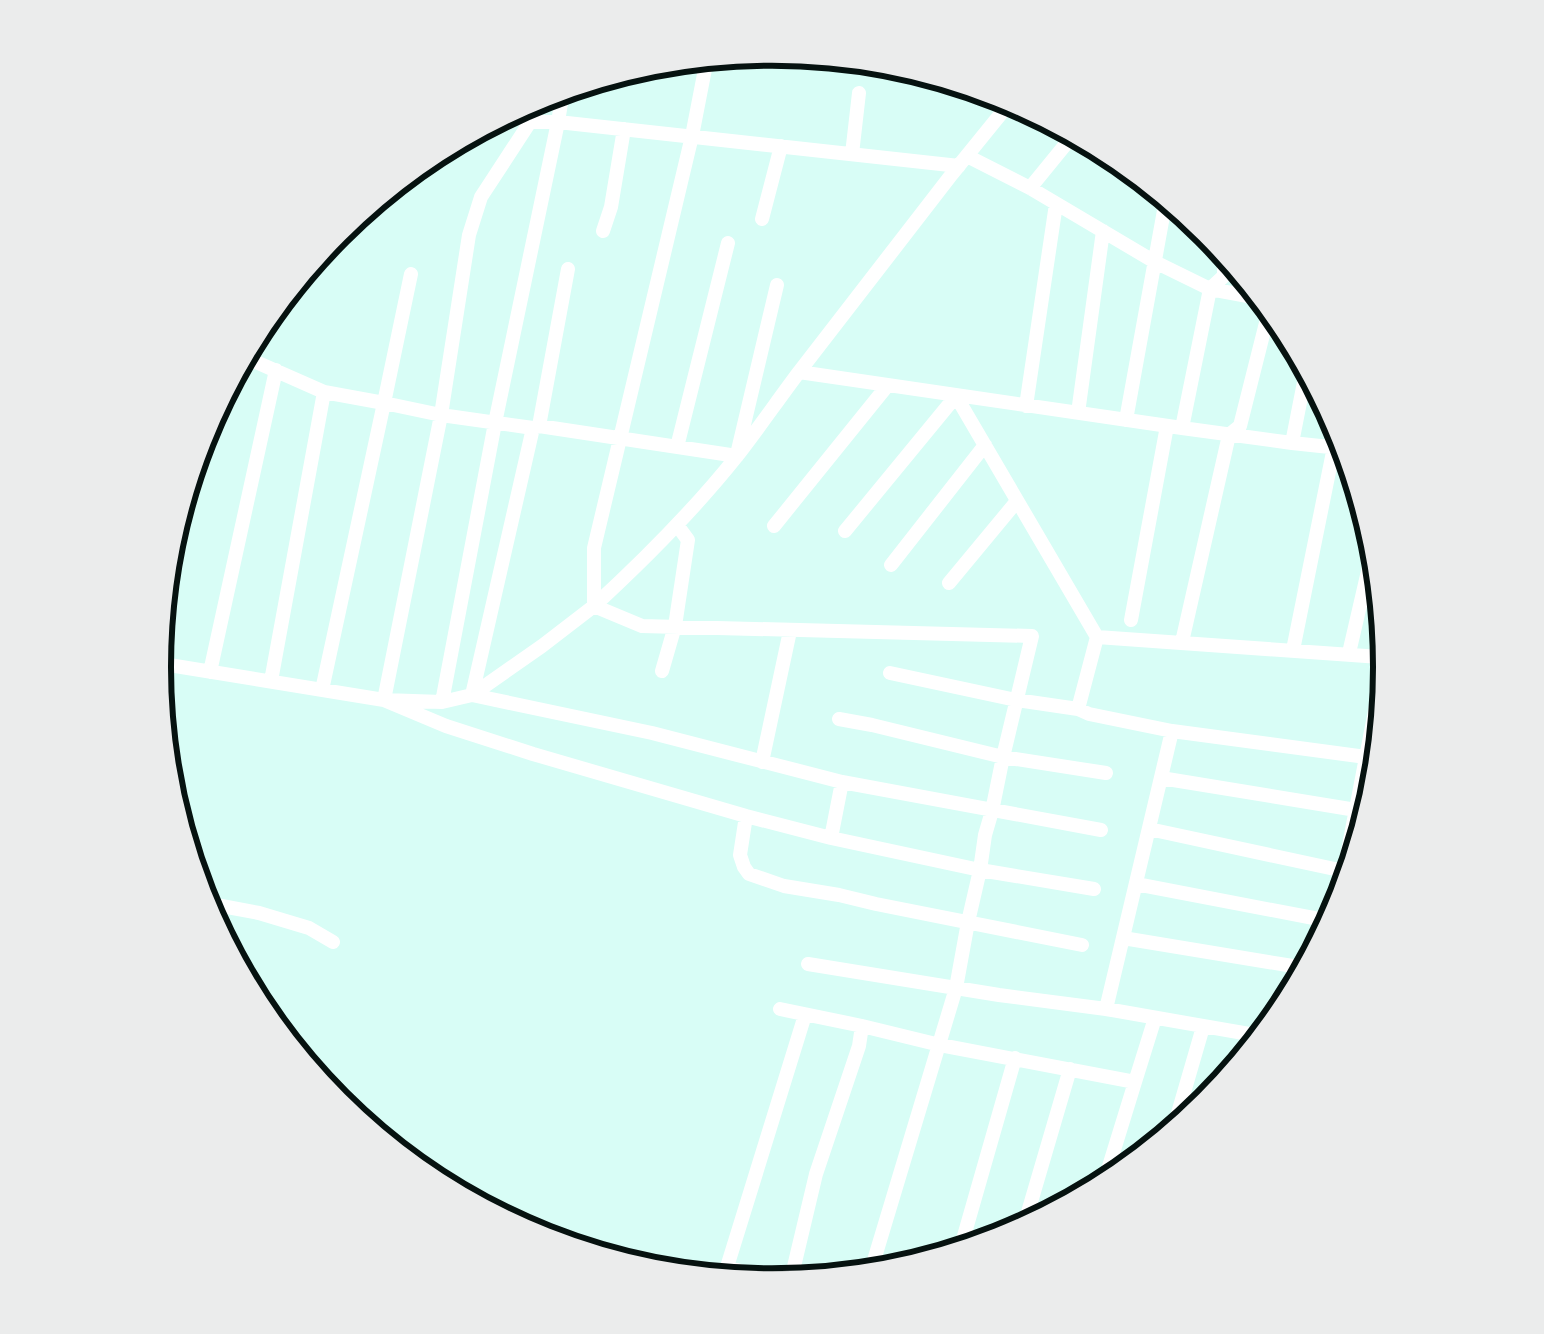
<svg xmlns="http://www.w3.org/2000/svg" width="1544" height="1334" font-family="'Titillium Web',sans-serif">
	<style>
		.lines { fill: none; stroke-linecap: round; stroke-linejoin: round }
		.street { stroke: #fff; stroke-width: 14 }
		.rim { fill: none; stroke: #061210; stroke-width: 6 }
	</style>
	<rect width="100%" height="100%" fill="#d8fdf6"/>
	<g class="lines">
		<path class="street" d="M706 64 692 136 594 548V606C645 559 694 510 737 456 758 429 778 400 799 372
			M1008 105 952 174 799 372 1182 428 1292 443 1339 448
			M852 154 859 93
			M967 156 1030 188 1155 262 1210 289 1253 297
			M1030 188 1070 139
			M762 219 781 146
			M603 231 611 207 624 129
			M411 274 384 403 441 415 533 428 539 426 737 456
			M249 359 324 392 384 403 322 690
			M1026 406 1056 204
			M1078 413 1103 231
			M1126 420 1165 205
			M539 426 568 269
			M533 428 472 695 652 733 842 782 831 838
			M1182 428 1210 289 1224 276V262
			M1292 443 1305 377
			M677 447 728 243
			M738 450 777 285
			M201 464 206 442
			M774 526 887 386
			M845 531 956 396 1097 637 1078 709
			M891 565 985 445
			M949 583 1017 501
			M1131 620 1167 426
			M1097 637 1380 657
			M1182 642 1229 435 1240 426 1268 315
			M1293 650 1334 447
			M1349 653 1371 558
			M163 664 384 700 442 702 472 695 542 646 594 606 642 626 1032 636 1003 757 992 811 985 835 980 870 831 838 746 816 533 754 446 726 384 700
			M662 671 675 626 688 540 677 525
			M210 672 276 370
			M890 673 1016 700 1078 709 1089 714 1172 731 1366 757
			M271 681 324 392
			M164 684 169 665
			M384 700 441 415 469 235 481 197 530 122H558L562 97
			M442 702 495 423 558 122 959 166
			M839 719 872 725 1003 757 1106 773
			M762 762 790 631
			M1161 778 1356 810
			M842 782 1101 830
			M746 816 740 855 744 867 749 874 784 886 839 895 876 904 1082 945
			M1149 829 1344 871
			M1345 866 1379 690
			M1136 884 1324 920
			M211 904 259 913 309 928 333 942
			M1123 938 1299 967
			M808 964 999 995 1106 1009 1255 1035
			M780 1009 862 1026 940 1045 1135 1082 1155 1018
			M1106 1009 1172 731
			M1176 1120 1203 1027
			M1106 1176 1135 1082
			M1026 1219 1070 1069
			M962 1243 1015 1058
			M872 1267 956 988 968 922 980 870 1094 889
			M753 1275 727 1267 805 1015
			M792 1275 816 1174 859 1046 862 1026"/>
	</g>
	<path d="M0 0H1544V1334H0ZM171 667a601 601 0 1 1 1202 0a601 601 0 1 1-1202 0Z" fill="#ebecec" fill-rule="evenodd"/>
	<path class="rim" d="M171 667a601 601 0 1 1 1202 0a601 601 0 1 1-1202 0Z"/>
</svg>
